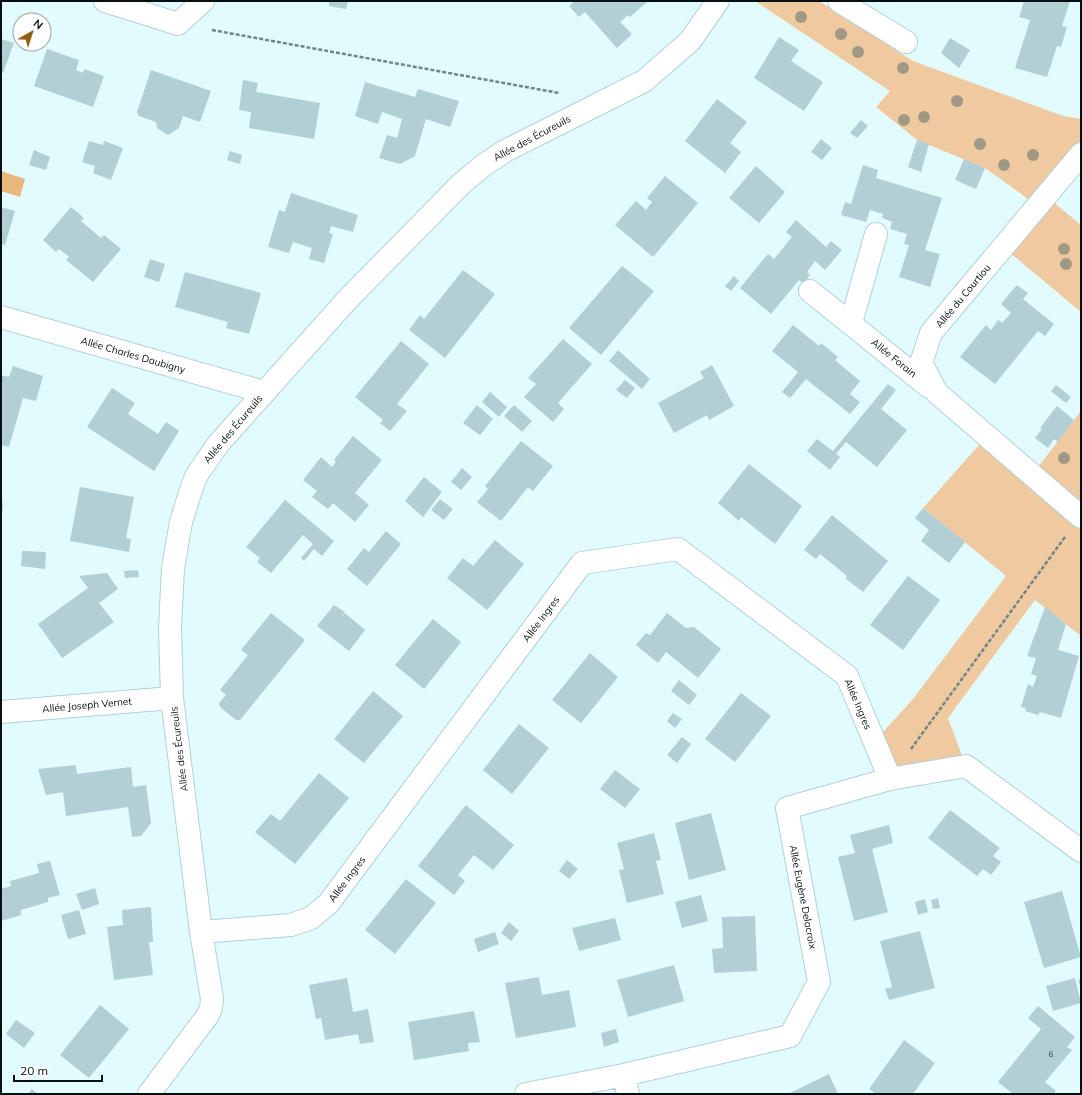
<svg xmlns="http://www.w3.org/2000/svg" width="1082" height="1095" font-family="Mulish,sans-serif">
	<style>
		.green { fill: #efc99f }
		.water { fill: #e9b67b }
		.building { fill: #b1cfd4 }
		.lines { fill: none; stroke-linecap: round; stroke-linejoin: round }
		.minor-casing { stroke: #b3d1d6; stroke-width: 24 }
		.path { stroke: #738487; stroke-width: 2.5; stroke-dasharray: 4 2; stroke-linecap: butt }
		.minor { stroke: #fff; stroke-width: 22 }
		.tree { fill: #a19983 }
		.labels { text-anchor: middle; dominant-baseline: central; stroke-width: 3; stroke-linejoin: round; paint-order: stroke }
		.number-label { font-size: 8px; fill: #314042 }
		.street-label { font-size: 10px; fill: #061012; stroke: #fff }
	</style>
	<rect width="100%" height="100%" fill="#e2fbff"/>
	<path class="green" d="M755 1H819L913 61 1063 116 1081 119V154L1046 196 1081 225V312L1003 247 1038 206 985 168 917 140 876 107 890 91Z
		M1081 411V636L1035 600 948 718 966 766 890 779 874 742 913 699 1006 576 923 508 987 436 1032 475Z"/>
	<path class="water" d="M1 171 25 179 20 197 1 191Z"/>
	<path class="building" d="M329 1H348L346 9 329 6Z
		M575 1H648L630 17 628 15 620 22 632 34 617 48 585 12 579 17 569 6Z
		M1024 1H1070L1062 26 1067 27 1061 47 1057 46 1047 77 1015 68 1030 20 1019 17Z
		M779 37 799 50 791 61 823 82 804 111 754 78Z
		M950 38 970 50 959 68 941 53Z
		M1 39 14 43 3 73 1 72Z
		M47 49 79 60 76 70 83 73 84 69 104 76 93 107 34 86Z
		M151 70 211 91 200 122 183 116 179 128 168 135 157 128 156 122 139 116 137 112Z
		M243 80 258 83 256 92 320 103 314 139 249 128 251 112 239 110Z
		M365 82 415 97 418 89 459 101 450 127 426 119 415 156 400 164 379 158 387 135 397 138 402 119 382 112 378 124 355 116Z
		M717 99 747 122 730 143 741 152 725 173 685 141Z
		M861 120 868 126 857 138 850 133Z
		M821 139 832 148 822 160 811 152Z
		M917 140 929 144 921 172 908 167Z
		M89 141 103 145 104 141 123 148 111 180 93 173 95 166 82 162Z
		M34 150 50 157 46 170 29 165Z
		M230 151 242 155 240 164 227 160Z
		M964 159 985 168 976 189 955 180Z
		M863 165 878 170 876 178 942 198 925 250 940 254 930 287 899 277 909 245 904 244 907 234 890 229 892 222 882 218 883 214 870 210 866 222 841 215 845 202 851 204Z
		M756 166 785 192 759 223 729 198Z
		M665 176 698 203 653 257 615 225 636 201 646 210 652 202 647 198Z
		M291 193 358 215 353 232 331 226 329 233 333 234 324 263 309 259 312 248 293 242 289 253 268 247 279 210 285 212Z
		M1 207 15 211 5 245 1 244Z
		M71 207 84 218 81 221 101 238 104 235 121 249 93 282 66 260 69 257 59 249 56 252 43 240Z
		M796 220 826 247 831 241 842 250 825 270 815 261 807 272 810 275 803 284 799 280 771 314 740 288 768 254 774 259 792 237 786 232Z
		M150 259 165 264 159 282 144 277Z
		M622 266 654 291 601 355 569 328Z
		M463 270 495 294 445 358 409 330 420 315 424 319Z
		M185 272 261 293 249 334 226 328 228 322 175 307Z
		M734 276 739 281 731 291 725 286Z
		M1017 285 1028 293 1023 299 1054 324 1045 336 1038 331 995 384 960 357 986 325 991 330 998 320 1002 323 1011 313 1001 304Z
		M793 325 819 346 821 343 838 357 835 360 860 381 850 394 860 402 850 414 806 379 790 398 782 392 798 372 772 351Z
		M563 339 592 364 558 403 564 409 553 422 524 397 536 384 528 378Z
		M401 341 429 364 397 404 407 411 390 431 380 423 383 420 355 397Z
		M618 350 650 379 642 389 609 361Z
		M712 365 734 406 709 420 707 415 674 433 658 403 704 378 700 372Z
		M13 366 43 376 36 401 23 398 9 447 1 445V375L9 377Z
		M625 380 635 388 627 398 616 390Z
		M888 384 896 390 881 409 907 430 877 467 846 442 836 454 840 457 830 470 807 451 817 439 833 451Z
		M1056 385 1071 397 1066 403 1051 391Z
		M112 388 135 403 128 414 158 434 166 422 179 431 154 471 87 427Z
		M490 392 507 407 499 417 482 402Z
		M477 405 493 419 480 435 463 423Z
		M514 405 532 421 522 432 504 416Z
		M1057 406 1074 420 1058 442 1054 439 1048 448 1035 438 1042 429 1040 428Z
		M353 436 382 460 355 493 369 505 355 522 333 503 328 509 312 497 317 491 303 480 321 457 332 467 336 462 334 460Z
		M521 441 553 466 533 491 528 487 501 521 477 502 488 489 485 486Z
		M749 464 802 506 775 544 741 517 739 521 718 503Z
		M462 468 472 477 461 490 451 482Z
		M424 477 442 492 423 517 405 501Z
		M80 487 134 497 126 538 131 539 129 552 70 541Z
		M440 499 453 509 444 520 431 510Z
		M285 500 334 541 322 556 314 549 304 561 301 558 313 544 303 535 271 573 257 562 260 558 246 547Z
		M1 502 3 503 2 514H1Z
		M923 508 965 542 949 563 921 541 929 530 915 518Z
		M832 515 888 561 863 592 846 579 847 576 820 554 816 559 804 550Z
		M386 531 401 544 367 586 347 569 364 548 369 552Z
		M495 540 524 564 487 610 447 578 463 558 473 566Z
		M22 551 46 552 45 569 21 566Z
		M138 570 139 577 125 578 124 571Z
		M107 573 118 589 99 603 114 622 62 658 38 624 88 588 79 576Z
		M908 576 940 600 903 650 870 625Z
		M334 605 345 612 337 622 345 613 365 630 349 651 317 626Z
		M1045 607 1066 624 1058 650 1079 656 1061 718 1040 712 1038 715 1025 711 1026 708 1021 707 1028 684 1033 687 1037 676 1031 674 1036 658 1027 656Z
		M271 613 305 640 240 720H236L220 707 219 703 226 695 220 690 248 655 241 650Z
		M667 613 686 628 694 627 721 649 698 678 666 652 658 663 636 645 646 633 650 635Z
		M433 619 461 642 424 689 395 665Z
		M590 653 618 677 581 723 552 700Z
		M679 680 697 695 689 705 671 691Z
		M373 691 403 716 364 763 334 739Z
		M741 693 771 716 735 762 705 739Z
		M673 713 682 719 675 728 667 721Z
		M519 724 549 748 512 794 483 770Z
		M682 737 691 744 677 763 667 755Z
		M76 765 77 774 131 767 133 787 146 785 151 823 141 836 132 837 128 807 66 816 63 792 46 795 38 769Z
		M615 770 640 789 625 808 600 789Z
		M319 773 349 798 295 864 255 832 271 814 280 821Z
		M466 805 514 845 493 870 474 855 458 875 465 881 454 895 418 866Z
		M950 810 1000 848 993 856 1001 862 991 875 983 869 977 876 928 838Z
		M711 813 726 870 689 880 675 823Z
		M889 825 893 843 872 849 888 912 854 921 838 857 855 853 850 835Z
		M654 833 661 860 656 861 664 894 627 903 619 870 624 869 617 843Z
		M567 860 578 869 569 879 559 871Z
		M50 861 60 895 48 898V902L21 910V915L1 921V889L11 886 10 881 39 873 37 864Z
		M406 879 436 903 395 954 365 930Z
		M95 888 99 904 82 910 76 894Z
		M1062 891 1081 957 1044 968 1024 902Z
		M701 895 708 921 682 928 675 902Z
		M938 898 940 908 933 909 931 900Z
		M925 899 928 912 918 915 915 902Z
		M151 907 153 942H149L153 975 114 980 107 927 123 925 122 910Z
		M79 910 86 934 68 939 61 915Z
		M755 916 757 971 714 973 712 949 723 948 722 917Z
		M615 918 621 940 579 951 572 928Z
		M509 922 519 931 511 941 501 933Z
		M920 931 935 988 889 1000 885 989 892 987 880 941Z
		M495 932 499 944 478 952 474 939Z
		M674 965 684 1001 628 1017 617 980Z
		M539 977 542 995 569 990 576 1027 516 1038 505 983Z
		M347 978 353 1012 368 1009 374 1042 360 1044 358 1034 325 1040 321 1018 316 1019 309 985Z
		M1075 978 1081 1003 1053 1011 1046 986Z
		M1081 979V989L1078 980Z
		M100 1005 129 1029 89 1078 60 1055Z
		M1038 1006 1075 1037 1067 1047 1072 1050 1045 1082 1056 1091 1053 1094H1013L998 1082 1041 1029 1028 1018Z
		M474 1011 480 1042 468 1043 469 1051 414 1060 408 1022Z
		M16 1020 35 1033 24 1048 6 1034Z
		M616 1029 619 1042 604 1047 601 1033Z
		M904 1040 935 1063 913 1094H876L869 1089Z
		M829 1074 838 1094H788Z
		M32 1089 38 1094H28Z"/>
	<g class="lines">
		<g class="minor-casing">
			<path id="minor" d="M105 1 178 24 203 1
				M839 1 906 42
				M1081 154 931 333 921 363 937 393 1081 517
				M810 291 929 387
				M1 317 264 392
				M851 323 876 234
				M1 712 172 698
				M201 932 291 925 311 918 328 904 582 563 678 549 847 676 890 779
				M624 1075 628 1094
				M149 1094 208 1015 211 1008 212 999 201 932 172 698 170 628 173 568 181 522 190 493 196 476 219 443 347 300 461 184 484 165 505 151 644 81 690 41 718 1
				M526 1094 624 1075 790 1036 819 982 787 808 890 779 966 766 1081 851"/>
		</g>
		<path class="path" d="M212 30 559 93
			M911 749 1065 537"/>
		<use href="#minor" class="minor"/>
	</g>
	<g class="tree">
		<circle cx="801" cy="17" r="6"/>
		<circle cx="841" cy="34" r="6"/>
		<circle cx="858" cy="52" r="6"/>
		<circle cx="903" cy="68" r="6"/>
		<circle cx="957" cy="101" r="6"/>
		<circle cx="924" cy="117" r="6"/>
		<circle cx="904" cy="120" r="6"/>
		<circle cx="980" cy="144" r="6"/>
		<circle cx="1033" cy="155" r="6"/>
		<circle cx="1004" cy="165" r="6"/>
		<circle cx="1064" cy="249" r="6"/>
		<circle cx="1066" cy="264" r="6"/>
		<circle cx="1064" cy="458" r="6"/>
	</g>
	<g class="labels">
		<g class="number-label">
			<text x="1051" y="1054">6</text>
		</g>
		<g class="street-label">
			<text transform="translate(532 138) rotate(-28)">Allée des Écureuils</text>
			<text transform="translate(963 296) rotate(-50)">Allée du Courtiou</text>
			<text transform="translate(133 355) rotate(16)">Allée Charles Daubigny</text>
			<text transform="translate(894 358) rotate(39)">Allée Forain</text>
			<text transform="translate(233 429) rotate(-50)">Allée des Écureuils</text>
			<text transform="translate(541 619) rotate(-53)">Allée Ingres</text>
			<text transform="translate(858 704) rotate(67)">Allée Ingres</text>
			<text transform="translate(87 705) rotate(-5)">Allée Joseph Vernet</text>
			<text transform="translate(179 749) rotate(-97)">Allée des Écureuils</text>
			<text transform="translate(347 879) rotate(-53)">Allée Ingres</text>
			<text transform="translate(803 897) rotate(79)">Allée Eugène Delacroix</text>
		</g>
	</g>
	<rect width="1082" height="1095" fill="none" stroke="#061012" stroke-width="4"/>
	<g transform="translate(32 32) rotate(39)"><circle r="19" fill="#ffffff" stroke="#9b9fa0"/>
	<path d="M0-3L7 15L0 10L-7 15Z" fill="#935f13"/>
	<text y="-6" font-size="11" font-weight="bold" text-anchor="middle" fill="#061012">N</text>
	</g>
	<path d="M14 1075v6h88v-6" fill="none" stroke="#061012" stroke-width="2"/>
	<text x="20" y="1075" font-size="12" fill="#061012" stroke="#ffffff" stroke-width="3" paint-order="stroke">20 m</text>
</svg>
